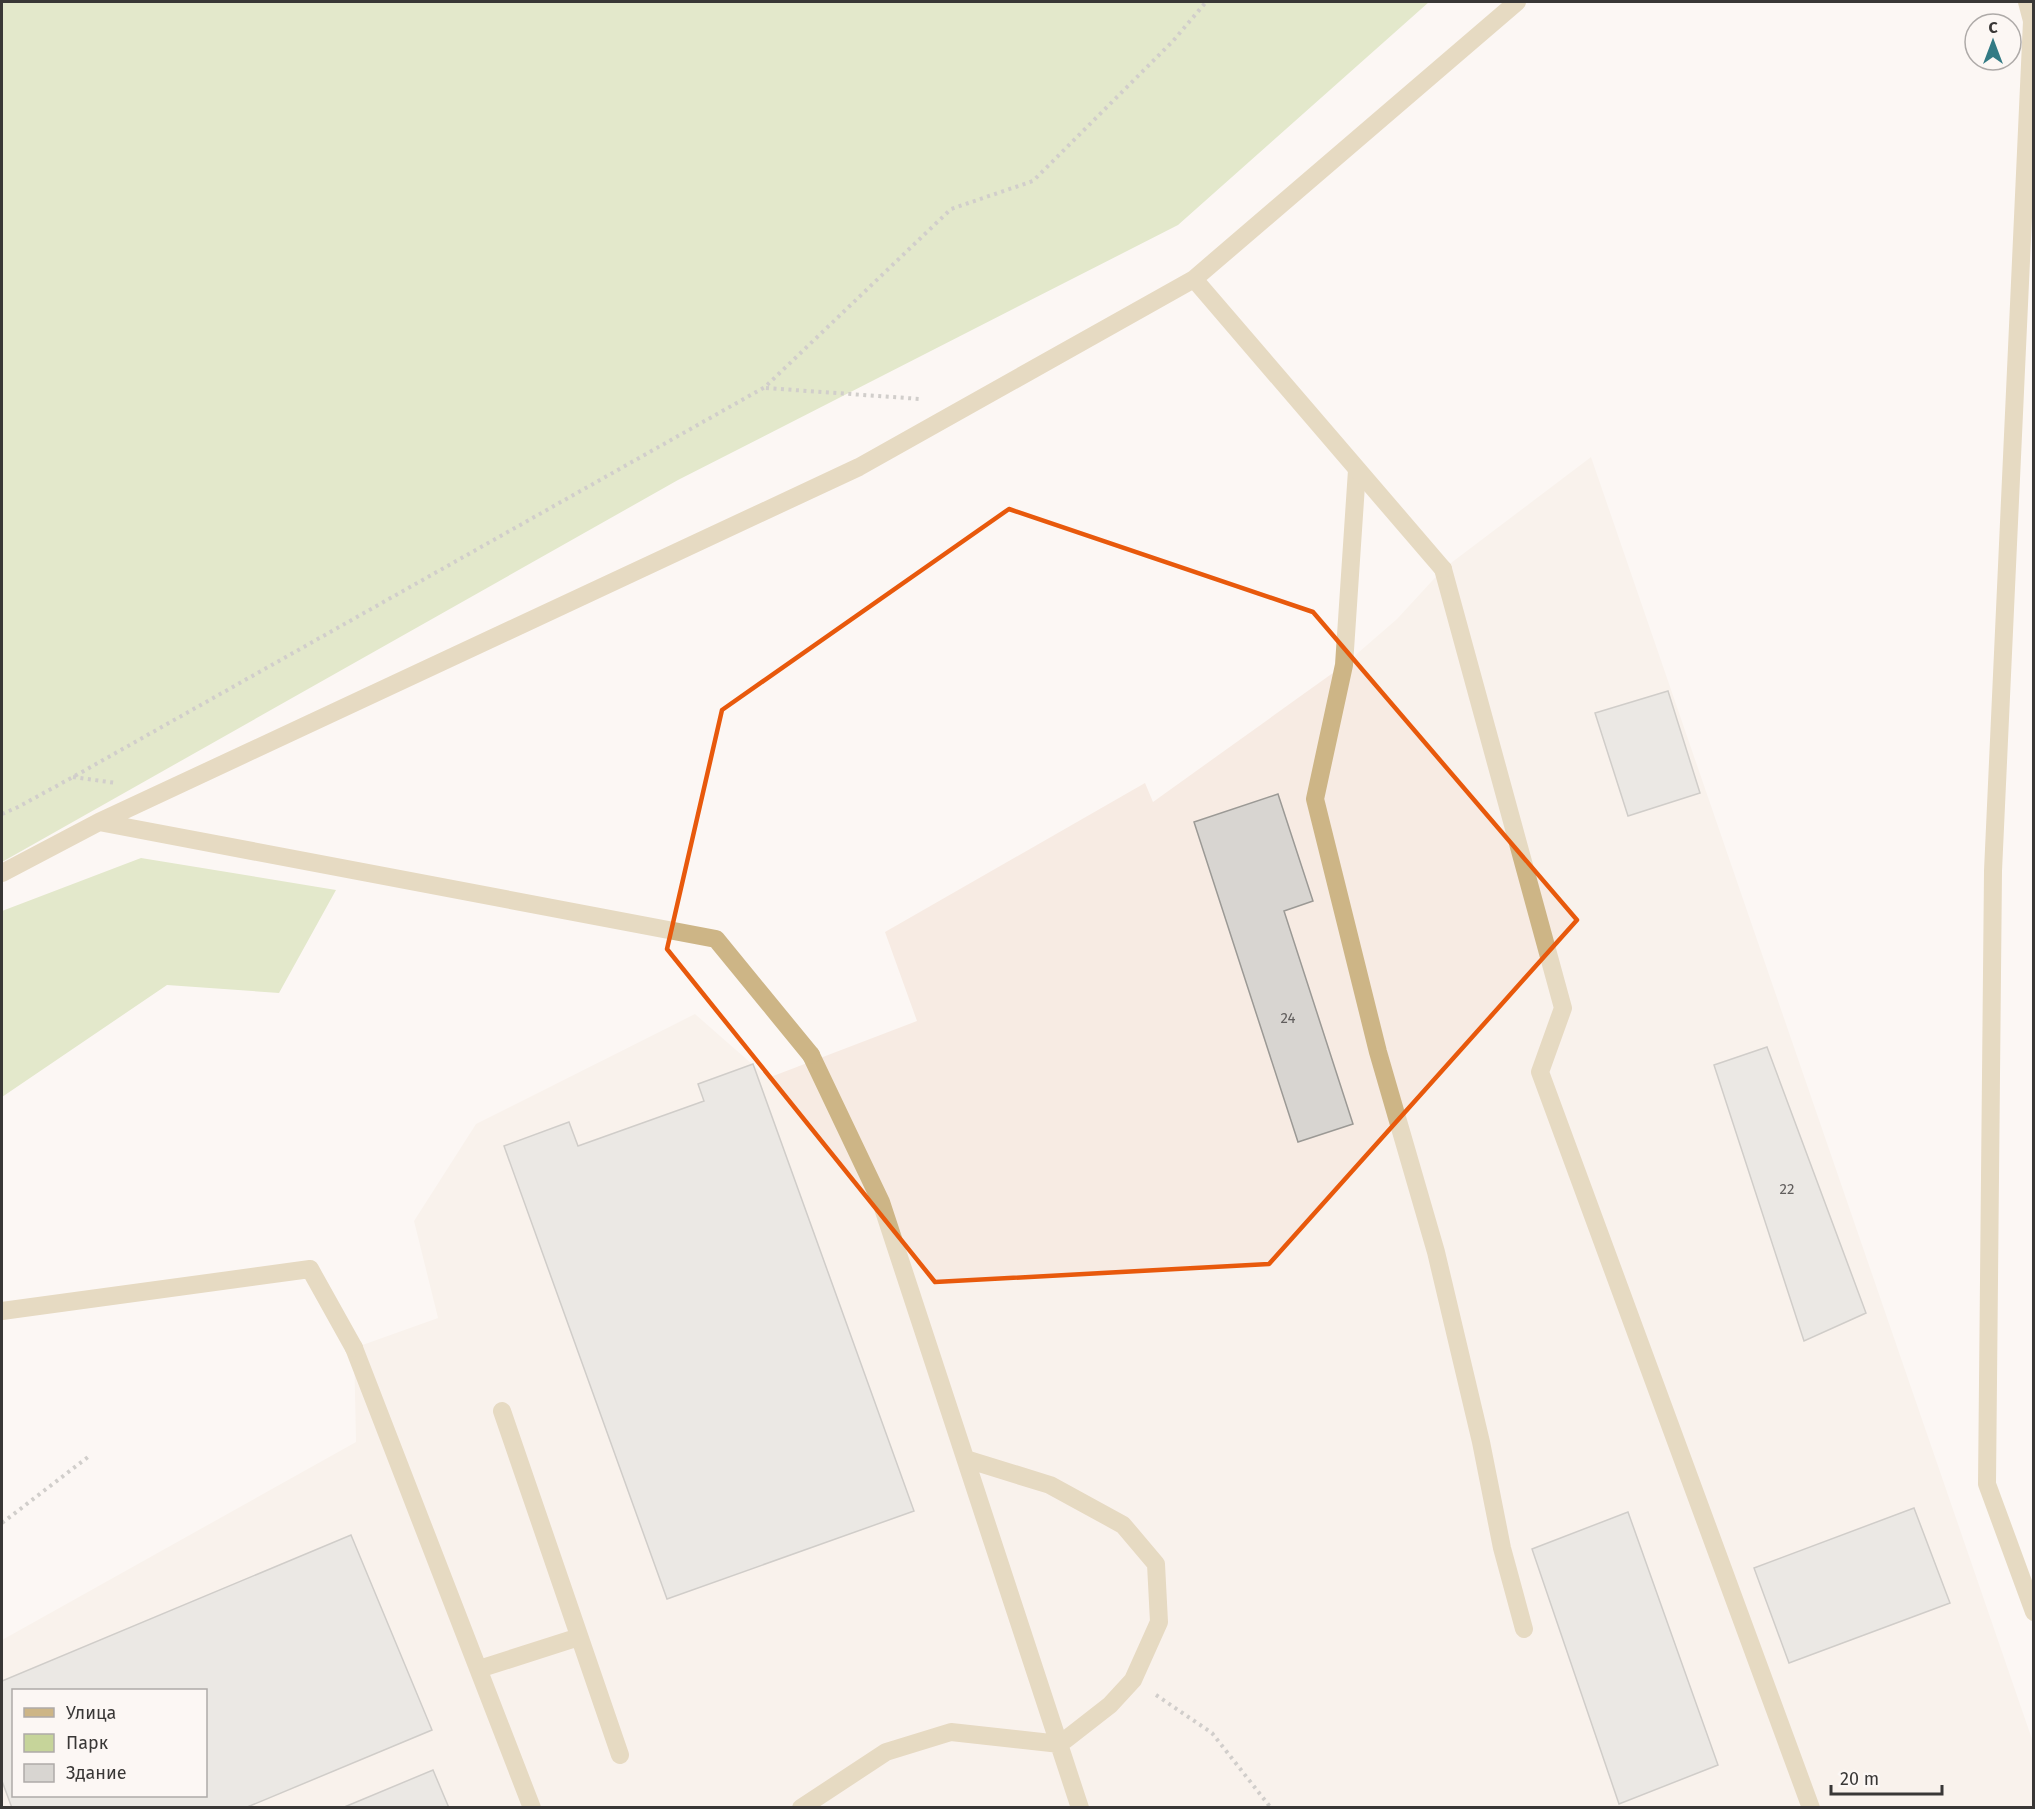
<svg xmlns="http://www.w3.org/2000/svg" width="2035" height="1809" font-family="'Fira Sans',sans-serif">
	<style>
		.built { fill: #f7ebe3; fill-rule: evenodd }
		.green { fill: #c6d49a }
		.building { fill: #d8d5d1; stroke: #9b9995; stroke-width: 1.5; fill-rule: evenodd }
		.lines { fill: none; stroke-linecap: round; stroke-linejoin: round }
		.path { stroke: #9e9b99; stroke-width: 4; stroke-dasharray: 3 4.5; stroke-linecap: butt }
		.lane { stroke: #cdb586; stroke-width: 18 }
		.street { stroke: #cdb586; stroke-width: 18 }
		.marked { fill: none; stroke: #e8590c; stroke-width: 4.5; stroke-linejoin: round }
		.labels { text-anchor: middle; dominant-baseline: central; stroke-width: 5; stroke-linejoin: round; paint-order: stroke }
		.number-label { font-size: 15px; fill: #615e5d }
	</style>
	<rect width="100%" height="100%" fill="#fcf7f4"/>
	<path class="built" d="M1591 457 2033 1742V1807H2V1640L356 1442 354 1348 438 1318 414 1221 476 1124 695 1014 768 1078 917 1021 885 932 1145 783 1153 802 1344 665 1397 619 1443 569ZM14 1690H206V1796H14Z"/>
	<path class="green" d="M2 2H1429L1178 225 678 480 2 862Z
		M141 858 336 890 279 993 167 985 2 1097V911Z"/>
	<path class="building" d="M1668 691 1700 793 1628 816 1595 713Z
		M1278 794 1313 901 1284 911 1353 1124 1298 1142 1194 822Z
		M1767 1047 1866 1313 1804 1341 1714 1065Z
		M753 1064 914 1511 667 1599 504 1146 569 1122 578 1146 704 1101 698 1084Z
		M1914 1508 1950 1603 1789 1663 1754 1568Z
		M1628 1512 1718 1765 1619 1804 1532 1549Z
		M351 1535 432 1730 245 1808H12L2 1781V1681ZM14 1690H206V1796H14Z
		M433 1770 449 1808H342Z"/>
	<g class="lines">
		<path class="path" d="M766 388 920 399
			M73 777 116 783
			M2 814 18 807 73 777 765 387 951 209 1033 181 1173 41 1206 2
			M2 1523 88 1457
			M1156 1695 1212 1733 1271 1808"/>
		<path class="lane" d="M1357 470 1344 665 1315 799 1378 1052 1436 1252 1481 1442 1502 1548 1524 1629
			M1443 569 1563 1008 1540 1072 1811 1808
			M811 1055 881 1202 1080 1808
			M354 1348 532 1808
			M502 1411 620 1755
			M479 1669 579 1637
			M801 1808 886 1752 951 1732 1060 1744 1110 1705 1133 1680 1159 1622 1156 1564 1123 1525 1050 1485 966 1459"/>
		<path class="street" d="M2027 2 2032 21 1993 871 1987 1484 2034 1612
			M1194 279 1443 569
			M99 822 716 939 811 1055
			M2 873 99 822 859 467 1194 279 1517 2
			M2 1311 310 1269 354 1348"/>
	</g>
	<path d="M0 0H2035V1809H0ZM1009 509 1313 612 1577 920 1269 1264 935 1282 667 949 722 710Z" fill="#fcf7f4" fill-opacity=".55" fill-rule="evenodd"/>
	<path class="marked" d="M1009 509 1313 612 1577 920 1269 1264 935 1282 667 949 722 710Z"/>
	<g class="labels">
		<g class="number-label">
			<text x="1288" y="1018">24</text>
			<text x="1787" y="1189">22</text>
		</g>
	</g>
	<rect width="2035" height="1809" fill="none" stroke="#393736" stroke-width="6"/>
	<rect x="12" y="1689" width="195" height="108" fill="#fcf7f4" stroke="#aeaaa8" stroke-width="1.5"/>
	<rect x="24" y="1708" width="30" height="9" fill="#cdb586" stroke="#aeaaa8" stroke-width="1.5"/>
	<text x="66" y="1719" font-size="18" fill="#393736">Улица</text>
	<rect x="24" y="1734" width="30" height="18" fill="#c6d49a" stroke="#aeaaa8" stroke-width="1.5"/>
	<text x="66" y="1749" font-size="18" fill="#393736">Парк</text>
	<rect x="24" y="1764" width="30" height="18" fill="#d8d5d1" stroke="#aeaaa8" stroke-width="1.5"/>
	<text x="66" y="1779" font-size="18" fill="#393736">Здание</text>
	<g transform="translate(1993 42)"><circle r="28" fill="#fcf7f4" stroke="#aeaaa8" stroke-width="1.5"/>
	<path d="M0-4.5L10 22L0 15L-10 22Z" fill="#327a84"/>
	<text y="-9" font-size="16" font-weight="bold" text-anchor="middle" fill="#393736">С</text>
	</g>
	<path d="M1831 1785v9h111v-9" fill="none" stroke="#393736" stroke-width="3"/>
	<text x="1840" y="1785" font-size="18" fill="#393736" stroke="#fcf7f4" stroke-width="4.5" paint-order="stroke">20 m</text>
</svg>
